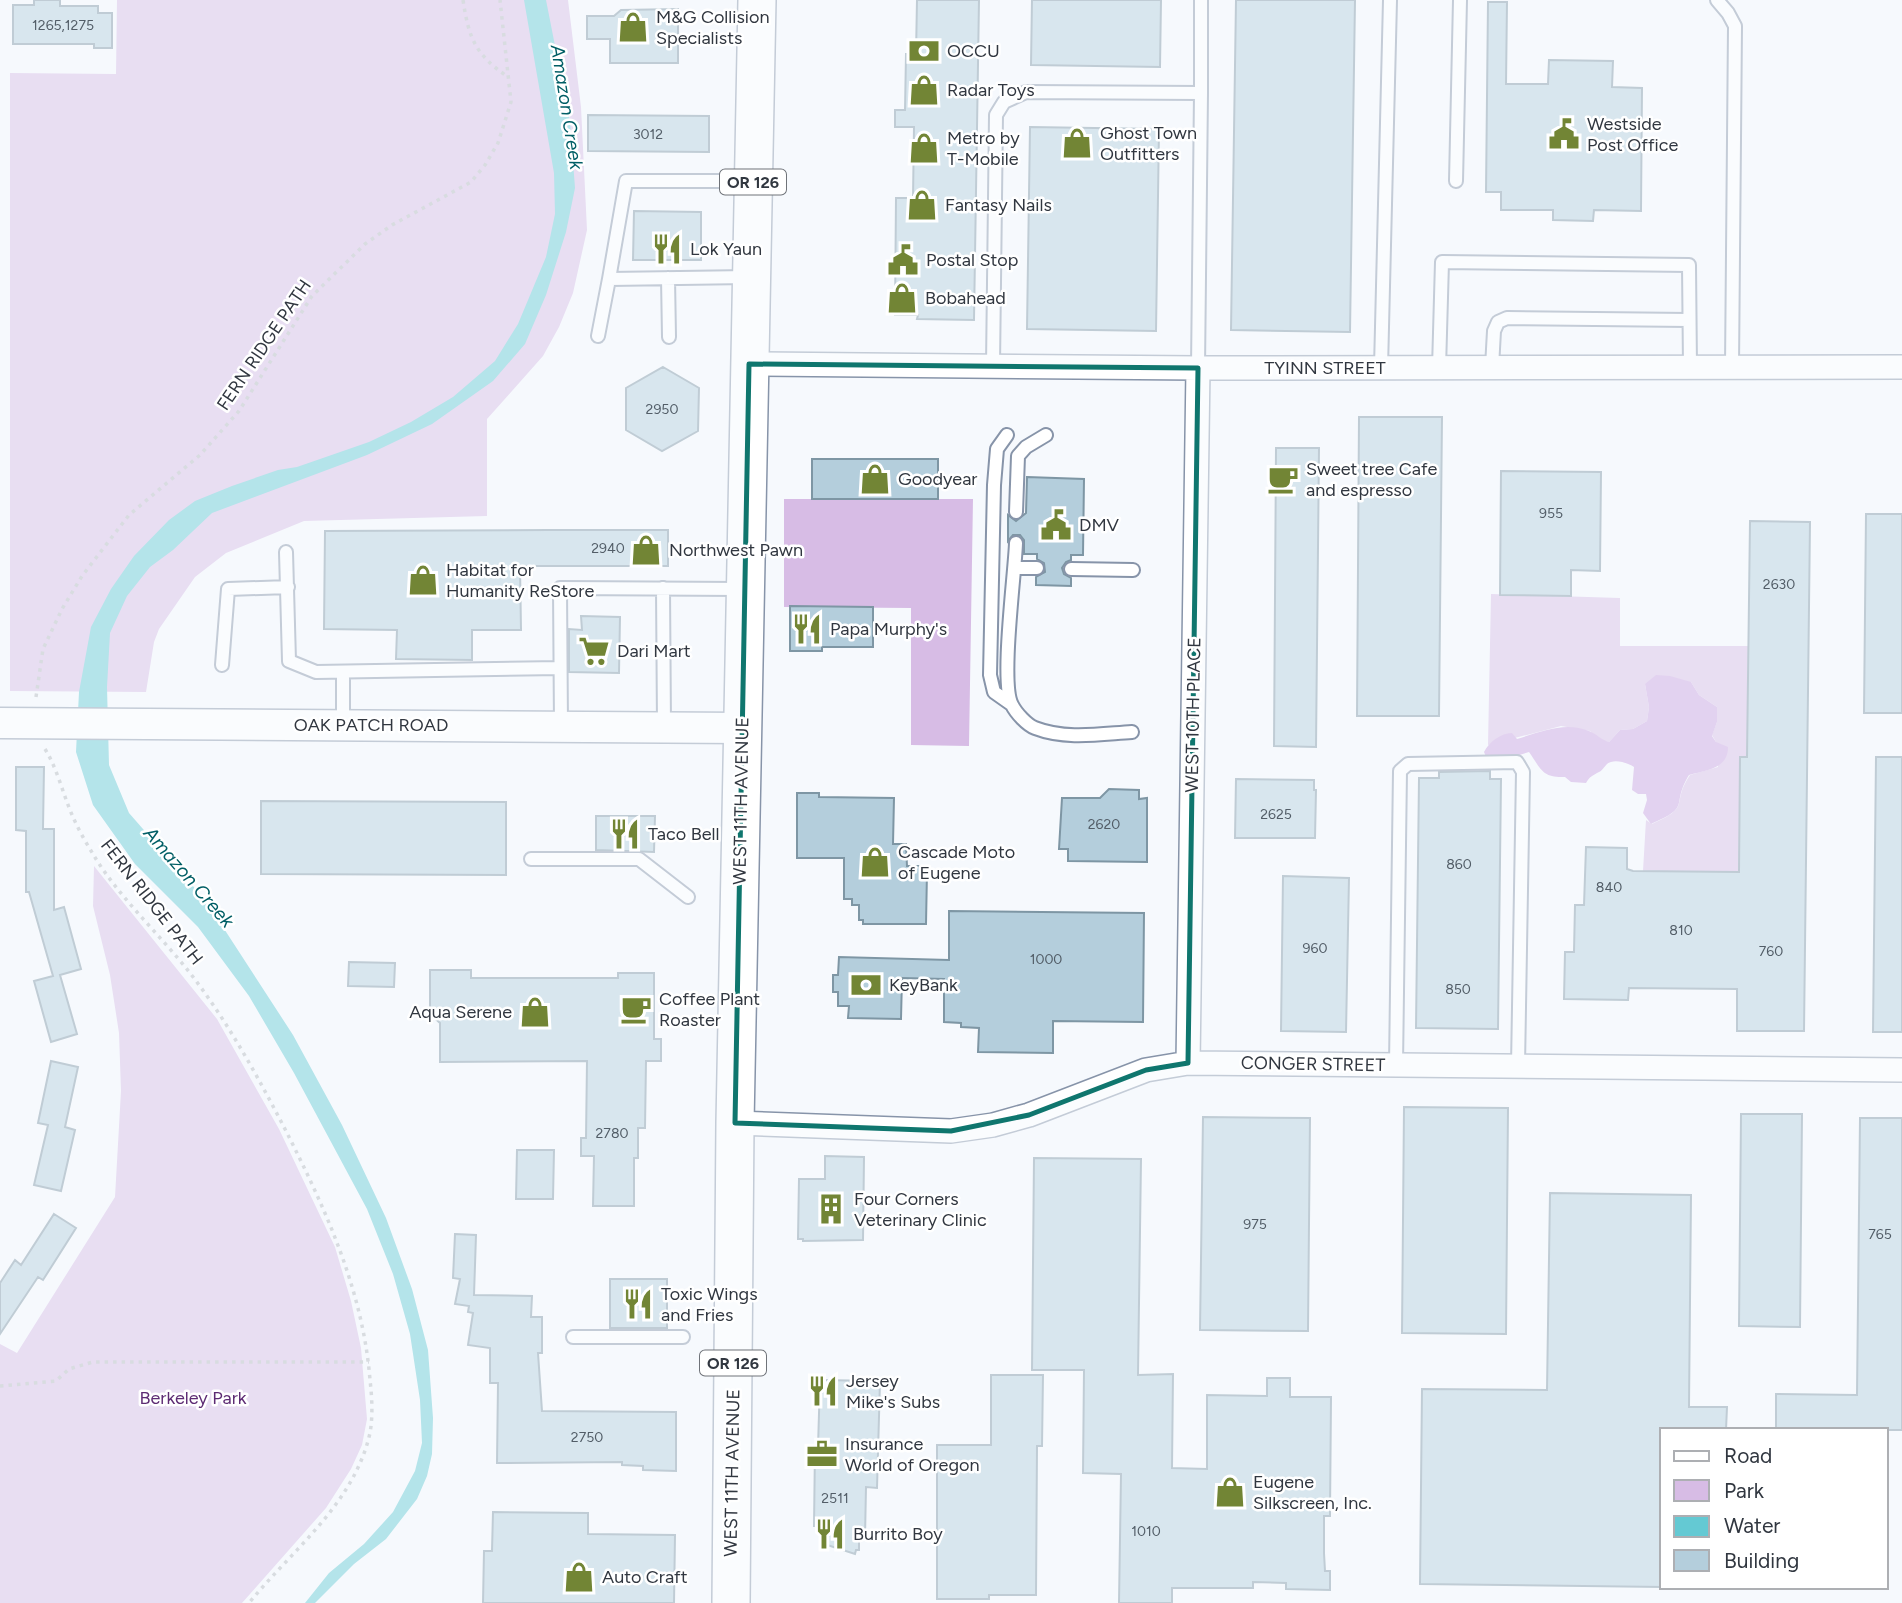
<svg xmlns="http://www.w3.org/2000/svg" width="1902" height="1603" font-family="Figtree,sans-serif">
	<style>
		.green { fill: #d7bce5 }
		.forest { fill: #cba2df }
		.water { fill: #64c9d3 }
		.building { fill: #b4cedc; stroke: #7e96a4; stroke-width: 2 }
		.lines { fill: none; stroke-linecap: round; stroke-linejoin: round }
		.service-casing { stroke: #8794a9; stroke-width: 16 }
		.minor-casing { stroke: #8794a9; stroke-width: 26 }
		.tertiary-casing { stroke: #8794a9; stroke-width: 33 }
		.primary-casing { stroke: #8794a9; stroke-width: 40 }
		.path { stroke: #b4b8bd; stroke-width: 3.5; stroke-dasharray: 3.5 5; stroke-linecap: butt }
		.service { stroke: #fff; stroke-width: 12 }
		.minor { stroke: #fff; stroke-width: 23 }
		.tertiary { stroke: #fff; stroke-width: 30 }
		.primary { stroke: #fff; stroke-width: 37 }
		.marked { fill: none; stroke: #0f766e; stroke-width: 5; stroke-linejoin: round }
		.labels { text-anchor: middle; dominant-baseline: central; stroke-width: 5; stroke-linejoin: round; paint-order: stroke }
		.number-label { font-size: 14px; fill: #525d67 }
		.shield { fill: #fff; stroke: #6f7379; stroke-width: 2 }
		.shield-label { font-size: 16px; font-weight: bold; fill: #313740 }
		.poi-label { font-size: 18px; fill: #313740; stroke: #fff; text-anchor: start }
		.street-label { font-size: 18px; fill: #313740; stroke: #fff }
		.park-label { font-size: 18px; fill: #5d2b73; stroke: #fff }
		.water-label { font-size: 19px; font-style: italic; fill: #005e65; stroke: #fff }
	</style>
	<rect width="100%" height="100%" fill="#f6f9fd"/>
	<path class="green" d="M117 0H568L581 107 587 230 573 293 559 327 543 356 487 419V516L304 521 226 553 195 577 159 629 154 642 146 692 10 691V73L116 74Z
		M784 499H973L969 746 911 745V608L784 607Z
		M1491 594 1620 598V646H1748L1747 757H1740L1739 871H1643L1646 820 1652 824C1693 806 1670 805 1690 775L1718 767 1716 742 1712 735 1717 722V707L1699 695 1691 682 1645 684 1649 707 1647 721 1633 729 1620 730 1609 742 1602 741 1590 731 1561 726 1488 745Z
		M94 866 217 1019 279 1129 335 1247 351 1301 361 1348 367 1419 362 1445 351 1469 326 1508 242 1603H0V1344L17 1353 115 1197 121 1091 119 1033 110 975 93 906Z"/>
	<path class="forest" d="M1656 675 1670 676 1691 682 1699 695 1717 707V722L1712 736 1716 742 1728 747C1728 769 1706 770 1689 775 1670 806 1693 806 1651 824L1643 813 1647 800 1646 794H1638L1632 790 1634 767C1628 763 1614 758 1607 764 1604 767 1602 771 1599 772 1592 776 1590 776 1586 783L1571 782 1565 777C1542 778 1541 769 1529 752L1493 763 1487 759 1484 752C1489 742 1501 733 1512 733L1517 739C1540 732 1565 721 1589 731 1597 734 1601 740 1609 742L1620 730 1633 729 1647 721 1649 707 1645 684Z"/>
	<path class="water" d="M524 0H546L570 122 575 188 566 232 546 295 525 344 493 381 432 424 367 455 212 513 173 550 150 567 127 596 110 633 107 687 109 765 129 813 206 901 293 1035 342 1125 386 1218 412 1289 428 1350 433 1418 432 1454 427 1476 417 1499 386 1539 354 1564 315 1603H305L329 1573 364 1544 393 1512 415 1471 422 1443 420 1400 410 1334 393 1274 367 1209 294 1073 249 996 198 927 135 864 93 805 76 752 79 692 91 627 111 589 134 556 169 520 195 501 232 486 278 470 297 467 369 442 411 422 453 397 495 361 518 324 546 257 555 214 554 173Z"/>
	<path class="building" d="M34 0H60V6H98V13H112V48H94V44H13V5H34Z
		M917 0H979L974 320 917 319 918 315H895L896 198H913L914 127H895V110H905L906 54H916Z
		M1032 0H1161L1160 67 1031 65Z
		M1236 0H1355L1350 332 1231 330Z
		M1488 2H1507L1506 84H1548L1549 60 1613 61 1612 87 1642 88 1641 211 1594 210 1593 221 1553 220V210H1501V192H1486Z
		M678 9V63H610V39H587V16H614L621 10Z
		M588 115 709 116V152L588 151Z
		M1030 127 1159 129 1156 331 1027 329Z
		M634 211 701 212V260H633Z
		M663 367 699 388 698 431 662 451 626 430V388Z
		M1359 417H1442L1439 716H1357Z
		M1276 448H1319L1316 747 1274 746Z
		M812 459H938V499H812Z
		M1501 471 1601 472 1600 571 1571 570V596L1500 595Z
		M1027 477 1084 479 1083 555H1071V560L1066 562 1062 568 1064 574 1071 578V586L1036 585V577L1045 572 1044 563 1037 559V554H1024V540L1020 535H1013L1008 541V515L1016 521 1026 513Z
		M1866 514H1902V713H1864Z
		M1750 521 1810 522 1804 1031H1737V989L1629 988 1628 1000 1564 999 1565 952H1574L1575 905H1584L1586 847 1627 848V869L1633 871 1739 872 1740 757H1747Z
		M548 530H668V566H520L521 630H472V660L396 659 397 630 324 629 325 531Z
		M790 606 873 607V647H822V651H790Z
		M581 616 620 617 619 673 569 672V629L582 630Z
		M1876 757H1902V1032H1873Z
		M16 767H44L43 829H54V910L64 907 81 969 60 975 77 1034 51 1042 34 981 53 976 29 892H26V831L16 830Z
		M1490 771V779H1501L1498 1029 1416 1028 1419 778H1439V772Z
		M1236 779 1314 780V790H1316L1315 838H1235Z
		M1109 789 1139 790V799L1147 798V862L1068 861V849H1059L1062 798H1100Z
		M797 793H819V797L894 798 893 844H906L907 866H924V872H927L926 924H863V920H859V905H852V899H844V858H797Z
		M261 801 506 802V875L261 874Z
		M596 816H655L654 852 596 850Z
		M1283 876 1349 878 1346 1032 1281 1031Z
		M949 911 1144 913 1143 1022 1053 1021V1053L978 1052 979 1028 961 1027V1023L944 1022V979L902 978 901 1019 848 1018 849 1006H838V992H833V975H838L839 957 949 960Z
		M349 962 395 963 394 987 348 986Z
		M430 970H471V978H618V973H654V1039H661V1061H646L645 1128H638V1158H634V1206H593L594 1156H581V1138H586L587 1061 440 1062V1023L430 1014Z
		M51 1061 78 1067 65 1127 75 1130 61 1191 34 1185 48 1125 38 1123Z
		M1404 1107 1508 1108 1506 1334 1402 1333Z
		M1741 1114H1802L1800 1327 1739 1326Z
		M1203 1117 1310 1118 1308 1331 1200 1330Z
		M1860 1118H1902V1430H1776V1394L1857 1395Z
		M517 1150H554L553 1199H516Z
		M825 1156 864 1157 863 1240 803 1241V1239H798L799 1179H825Z
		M1034 1158 1141 1159 1138 1375 1173 1374 1172 1468 1207 1469V1395L1267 1396V1378H1290V1397H1331L1330 1516H1324V1553L1325 1571H1330V1590L1286 1589V1583L1253 1582V1588H1172V1603H1119L1121 1474 1083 1473 1084 1370H1032Z
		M1550 1193 1691 1195 1689 1407H1727L1726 1430H1662V1587L1420 1584 1422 1389 1547 1390Z
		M54 1214 76 1228 43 1280 38 1277 0 1334V1283L15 1260 21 1265Z
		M455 1234 476 1235 474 1295 532 1296 531 1317H542V1353H538L542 1411 676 1412V1471L643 1470V1466L622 1465V1462L497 1463 498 1383H490V1348L468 1345 473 1313 468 1312 469 1306 455 1304 460 1279 453 1278Z
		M610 1279H667V1328H610Z
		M991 1375H1043L1042 1446H1037L1036 1595H989V1599H937V1445H991Z
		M820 1380 880 1381 877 1488 866 1487 865 1538H859V1550H856L855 1554 824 1544V1526H814L815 1447H818Z
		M493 1512 588 1513V1534L675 1535 674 1603H483L484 1551H492Z"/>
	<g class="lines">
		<g class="service-casing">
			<path id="service" d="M1201 0V93
				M1717 0 1728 13 1735 26 1732 367
				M749 181H626L609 279 749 277
				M1456 181 1460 0
				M668 278 669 337
				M598 336 609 279
				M993 366 996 115 1004 102 1026 92 1201 93 1198 368
				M1492 367 1494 331 1498 322 1507 318 1689 320
				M1381 368 1390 0
				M1439 368 1442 262 1689 265 1690 367
				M1007 435 997 449 994 485 990 675 994 692 1011 704
				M1016 512 1018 456 1026 447 1046 435
				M1016 543C1015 573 1000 684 1012 705 1016 713 1027 725 1035 728 1066 740 1100 734 1132 732
				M286 552 289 661 316 672 560 668
				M1015 568H1037
				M1071 569 1133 570
				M663 588 664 726
				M222 665 228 589 288 587
				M343 672V725
				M561 726 560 588 742 589
				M531 859H639L688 897
				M1396 1065 1400 771 1408 764 1517 762 1523 772 1518 1066
				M573 1337H683"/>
		</g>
		<g class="minor-casing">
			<path id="minor" d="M749 364 1198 368 1902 367
				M1188 1063 1198 368
				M735 1123 951 1131 993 1125 1029 1115 1146 1070 1188 1063 1902 1070"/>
		</g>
		<g class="tertiary-casing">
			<path id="tertiary" d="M0 723 743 728"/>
		</g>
		<g class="primary-casing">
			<path id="primary" d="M731 1603 735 1123 757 0"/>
		</g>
		<path class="path" d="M463 0C469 39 475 54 508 77
			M36 697 43 649 62 609 82 576 129 515 200 455 239 411 312 296 365 244 392 225 471 182 485 165 498 143 511 102 500 0
			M45 749C58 770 63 795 73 817 79 831 88 846 96 859 121 899 161 936 190 973 228 1022 258 1077 286 1131 326 1210 363 1291 370 1380 372 1397 373 1416 370 1433 354 1504 293 1549 249 1603
			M0 1386 56 1381 69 1369 93 1362H369"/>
		<use href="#service" class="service"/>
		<use href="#minor" class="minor"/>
		<use href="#tertiary" class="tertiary"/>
		<use href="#primary" class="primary"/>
	</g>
	<path d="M0 0H1902V1603H0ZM749 364 1198 368 1188 1063 1146 1070 1029 1115 951 1131 735 1123Z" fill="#f6f9fd" fill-opacity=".55" fill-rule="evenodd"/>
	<path class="marked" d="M749 364 1198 368 1188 1063 1146 1070 1029 1115 951 1131 735 1123Z"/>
	<defs>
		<g id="shop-bare" transform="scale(2.415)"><path d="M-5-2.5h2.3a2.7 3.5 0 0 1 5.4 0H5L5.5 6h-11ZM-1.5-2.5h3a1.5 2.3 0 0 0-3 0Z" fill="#728535" stroke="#fff" stroke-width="2.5" paint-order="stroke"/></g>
		<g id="bank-bare" transform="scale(2.415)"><path d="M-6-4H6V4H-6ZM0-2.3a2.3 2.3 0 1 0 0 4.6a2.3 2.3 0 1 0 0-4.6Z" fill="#728535" stroke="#fff" stroke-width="2.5" paint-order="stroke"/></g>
		<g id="civic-bare" transform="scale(2.415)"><path d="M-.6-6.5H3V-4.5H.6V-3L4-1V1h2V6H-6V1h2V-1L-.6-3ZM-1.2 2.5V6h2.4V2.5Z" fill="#728535" stroke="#fff" stroke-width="2.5" paint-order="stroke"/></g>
		<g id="restaurant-bare" transform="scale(2.415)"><path d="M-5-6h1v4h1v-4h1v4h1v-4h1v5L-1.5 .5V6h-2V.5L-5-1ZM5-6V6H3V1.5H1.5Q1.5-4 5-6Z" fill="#728535" stroke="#fff" stroke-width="2.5" paint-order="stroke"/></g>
		<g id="cafe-bare" transform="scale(2.415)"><path d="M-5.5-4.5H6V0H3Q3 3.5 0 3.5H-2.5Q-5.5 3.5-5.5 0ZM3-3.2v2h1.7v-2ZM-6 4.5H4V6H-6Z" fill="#728535" stroke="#fff" stroke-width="2.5" paint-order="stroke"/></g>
		<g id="supermarket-bare" transform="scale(2.415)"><path d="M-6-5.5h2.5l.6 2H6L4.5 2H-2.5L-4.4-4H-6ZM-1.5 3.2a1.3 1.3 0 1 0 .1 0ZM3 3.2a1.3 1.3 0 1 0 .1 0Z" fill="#728535" stroke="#fff" stroke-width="2.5" paint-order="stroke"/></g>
		<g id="building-bare" transform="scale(2.415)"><path d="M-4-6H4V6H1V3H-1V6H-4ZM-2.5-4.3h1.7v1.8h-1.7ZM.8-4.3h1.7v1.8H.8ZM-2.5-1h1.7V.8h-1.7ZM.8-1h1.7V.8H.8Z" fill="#728535" stroke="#fff" stroke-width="2.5" paint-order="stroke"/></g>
		<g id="office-bare" transform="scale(2.415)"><path d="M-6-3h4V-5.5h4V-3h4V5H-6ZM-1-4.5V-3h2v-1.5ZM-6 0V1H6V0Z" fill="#728535" stroke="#fff" stroke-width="2.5" paint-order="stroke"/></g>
	</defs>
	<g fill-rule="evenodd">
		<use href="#shop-bare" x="633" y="27"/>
		<use href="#bank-bare" x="924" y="51"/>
		<use href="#shop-bare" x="924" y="90"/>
		<use href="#civic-bare" x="1564" y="134"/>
		<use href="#shop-bare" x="1077" y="143"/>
		<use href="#shop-bare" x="924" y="148"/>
		<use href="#shop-bare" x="922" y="205"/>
		<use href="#restaurant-bare" x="667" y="249"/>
		<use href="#civic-bare" x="903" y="260"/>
		<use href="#shop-bare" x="902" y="298"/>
		<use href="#shop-bare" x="875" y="479"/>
		<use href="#cafe-bare" x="1283" y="479"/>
		<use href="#civic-bare" x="1056" y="525"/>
		<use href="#shop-bare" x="646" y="550"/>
		<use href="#shop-bare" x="423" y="580"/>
		<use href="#restaurant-bare" x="807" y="629"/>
		<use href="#supermarket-bare" x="594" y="651"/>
		<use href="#restaurant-bare" x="625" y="834"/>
		<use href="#shop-bare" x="875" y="862"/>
		<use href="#bank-bare" x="866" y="985"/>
		<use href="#cafe-bare" x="636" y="1009"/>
		<use href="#shop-bare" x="535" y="1012"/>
		<use href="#building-bare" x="831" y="1209"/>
		<use href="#restaurant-bare" x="638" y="1304"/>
		<use href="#restaurant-bare" x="823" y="1391"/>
		<use href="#office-bare" x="822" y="1454"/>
		<use href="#shop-bare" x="1230" y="1492"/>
		<use href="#restaurant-bare" x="830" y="1534"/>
		<use href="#shop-bare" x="579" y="1577"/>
	</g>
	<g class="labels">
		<g class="number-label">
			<text x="63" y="25">1265,1275</text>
			<text x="648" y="134">3012</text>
			<text x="662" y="409">2950</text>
			<text x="1551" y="513">955</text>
			<text x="608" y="548">2940</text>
			<text x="1779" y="584">2630</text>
			<text x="1276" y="814">2625</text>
			<text x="1104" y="824">2620</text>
			<text x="1459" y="864">860</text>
			<text x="1609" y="887">840</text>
			<text x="1681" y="930">810</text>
			<text x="1315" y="948">960</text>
			<text x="1771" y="951">760</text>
			<text x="1046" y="959">1000</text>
			<text x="1458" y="989">850</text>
			<text x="612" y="1133">2780</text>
			<text x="1255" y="1224">975</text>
			<text x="1880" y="1234">765</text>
			<text x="587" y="1437">2750</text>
			<text x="835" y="1498">2511</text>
			<text x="1146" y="1531">1010</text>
		</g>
		<g class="shield">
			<rect x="720" y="169.5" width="66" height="25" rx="5"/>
			<rect x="700" y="1350.5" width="66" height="25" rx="5"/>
		</g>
		<g class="shield-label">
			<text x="753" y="182">OR 126</text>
			<text x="733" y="1363">OR 126</text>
		</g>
		<g class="poi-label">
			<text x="656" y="17">M&amp;G Collision<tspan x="656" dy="21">Specialists</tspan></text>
			<text x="947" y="51">OCCU</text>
			<text x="947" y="90">Radar Toys</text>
			<text x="1587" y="124">Westside<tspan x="1587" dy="21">Post Office</tspan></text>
			<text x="1100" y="133">Ghost Town<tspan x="1100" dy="21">Outfitters</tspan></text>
			<text x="947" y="138">Metro by<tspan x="947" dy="21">T-Mobile</tspan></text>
			<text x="945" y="205">Fantasy Nails</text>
			<text x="690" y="249">Lok Yaun</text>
			<text x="926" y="260">Postal Stop</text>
			<text x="925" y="298">Bobahead</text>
			<text x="1306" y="469">Sweet tree Cafe<tspan x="1306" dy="21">and espresso</tspan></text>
			<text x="898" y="479">Goodyear</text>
			<text x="1079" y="525">DMV</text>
			<text x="669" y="550">Northwest Pawn</text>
			<text x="446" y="570">Habitat for<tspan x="446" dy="21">Humanity ReStore</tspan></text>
			<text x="830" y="629">Papa Murphy's</text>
			<text x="617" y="651">Dari Mart</text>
			<text x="648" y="834">Taco Bell</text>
			<text x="898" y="852">Cascade Moto<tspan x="898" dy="21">of Eugene</tspan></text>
			<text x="889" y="985">KeyBank</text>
			<text x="659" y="999">Coffee Plant<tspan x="659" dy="21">Roaster</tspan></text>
			<text x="512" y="1012" text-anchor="end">Aqua Serene</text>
			<text x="854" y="1199">Four Corners<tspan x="854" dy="21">Veterinary Clinic</tspan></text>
			<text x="661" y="1294">Toxic Wings<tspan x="661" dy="21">and Fries</tspan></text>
			<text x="846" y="1381">Jersey<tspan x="846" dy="21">Mike's Subs</tspan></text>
			<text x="845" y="1444">Insurance<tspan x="845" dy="21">World of Oregon</tspan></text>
			<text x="1253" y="1482">Eugene<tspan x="1253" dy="21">Silkscreen, Inc.</tspan></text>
			<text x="853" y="1534">Burrito Boy</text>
			<text x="602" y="1577">Auto Craft</text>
		</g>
		<g class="street-label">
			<text transform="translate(264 345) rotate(-56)">FERN RIDGE PATH</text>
			<text x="1325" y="368">TYINN STREET</text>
			<text transform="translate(1193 715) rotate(-89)">WEST 10TH PLACE</text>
			<text x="371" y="725">OAK PATCH ROAD</text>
			<text transform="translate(741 801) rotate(-89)">WEST 11TH AVENUE</text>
			<text transform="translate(152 902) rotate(52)">FERN RIDGE PATH</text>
			<text transform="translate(1313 1064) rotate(1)">CONGER STREET</text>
			<text transform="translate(732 1473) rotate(-89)">WEST 11TH AVENUE</text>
		</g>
		<g class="park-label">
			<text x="193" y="1398">Berkeley Park</text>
		</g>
		<g class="water-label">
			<text transform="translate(567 107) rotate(81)">Amazon Creek</text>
			<text transform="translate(189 877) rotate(49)">Amazon Creek</text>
		</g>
	</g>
	<rect x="1660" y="1428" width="228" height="161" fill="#ffffff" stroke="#adafb3" stroke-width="2"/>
	<rect x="1674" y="1451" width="35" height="10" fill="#ffffff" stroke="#adafb3" stroke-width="2"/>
	<text x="1724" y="1463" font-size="21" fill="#313740">Road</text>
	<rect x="1674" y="1480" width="35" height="21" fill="#d7bce5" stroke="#adafb3" stroke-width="2"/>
	<text x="1724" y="1498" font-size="21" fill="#313740">Park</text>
	<rect x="1674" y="1516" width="35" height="21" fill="#64c9d3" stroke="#adafb3" stroke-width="2"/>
	<text x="1724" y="1533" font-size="21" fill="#313740">Water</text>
	<rect x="1674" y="1550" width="35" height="21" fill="#b4cedc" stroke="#adafb3" stroke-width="2"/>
	<text x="1724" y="1568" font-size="21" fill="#313740">Building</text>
</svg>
